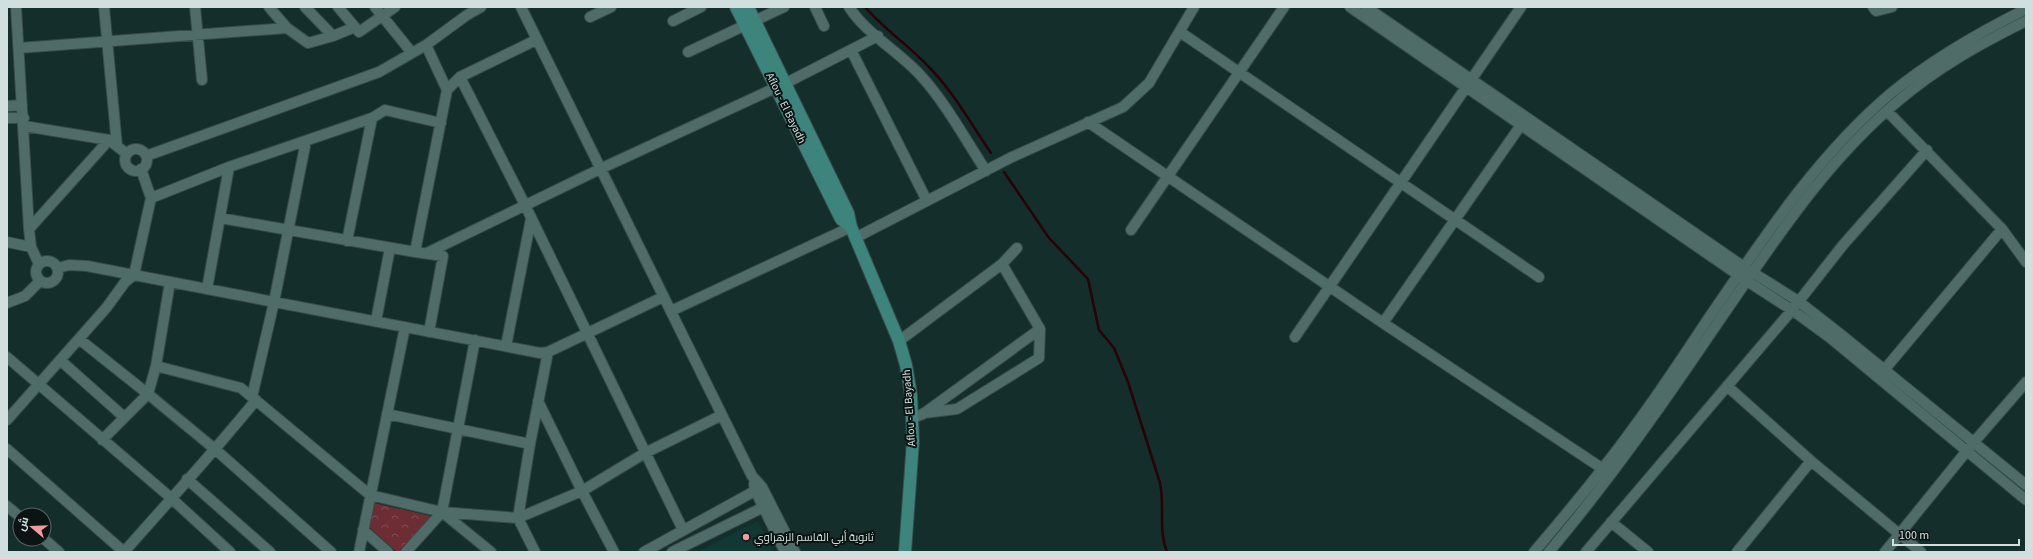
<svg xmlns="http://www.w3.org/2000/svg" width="2033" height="559" font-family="'Source Sans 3',Cairo,sans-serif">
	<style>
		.built { fill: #123834 }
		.forest { fill: url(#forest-crowns) }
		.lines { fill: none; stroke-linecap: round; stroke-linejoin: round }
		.stream { stroke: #280208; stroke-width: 2.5 }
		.minor-casing { stroke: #364b49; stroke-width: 12 }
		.major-casing { stroke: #364b49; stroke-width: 14 }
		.minor { stroke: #506c68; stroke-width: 10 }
		.major { stroke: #3d847c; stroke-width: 12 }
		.poi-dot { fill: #f49aa0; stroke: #091413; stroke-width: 1.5 }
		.labels { text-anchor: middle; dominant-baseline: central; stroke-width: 4; stroke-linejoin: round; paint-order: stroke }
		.street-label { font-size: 11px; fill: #d1e0de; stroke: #091413 }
		.poi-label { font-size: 11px; fill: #d1e0de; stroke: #091413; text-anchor: start }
	</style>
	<defs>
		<pattern id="forest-crowns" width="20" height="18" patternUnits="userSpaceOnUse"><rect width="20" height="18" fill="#6d2d34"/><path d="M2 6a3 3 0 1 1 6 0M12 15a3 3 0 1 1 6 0" fill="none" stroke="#814b51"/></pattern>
	</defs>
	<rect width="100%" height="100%" fill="#142e2b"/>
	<path class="built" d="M758 521 773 552H697Z"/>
	<path class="forest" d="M374 503 431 516 401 552H397L369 527Z"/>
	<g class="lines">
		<path class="stream" d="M865 7C884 29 908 45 928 66 953 91 971 124 991 153
			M1004 172 1049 238 1088 279 1099 330 1114 348 1128 382 1160 483C1165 506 1158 530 1167 552"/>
		<g class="minor-casing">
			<path id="minor" d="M16 7 29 229 31 247 39 264
				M104 7 117 146
				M195 7 202 80
				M305 7 333 36 355 27
				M338 7 359 32 395 7
				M375 7 412 53
				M521 7 752 476 762 487 795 552
				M815 7 824 26
				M849 7C867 35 900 52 922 77 947 105 965 139 986 171
				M1350 7 1747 281 1792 310 1829 337 2026 500
				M1366 7 1744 267 1798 301 1839 333 2026 485
				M1873 7 1876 11 1892 7
				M590 17 611 7
				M673 21 701 7
				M287 28 308 43 333 36
				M1180 32 1539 277
				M426 45 447 90 415 252 443 256 429 332
				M19 48 287 28 269 7
				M851 50 927 201
				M688 52 784 7
				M460 77 536 40
				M447 90 460 77 525 205 683 530
				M7 106 22 105
				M1887 111 2002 229 2026 262
				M7 118H24
				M1088 122 1383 323 1603 469
				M24 126 109 140
				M125 160a11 11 0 1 1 22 0a11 11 0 1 1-22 0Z
				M146 156 379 72 426 45 467 15 481 7
				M151 198 229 167 372 118 385 110 441 123
				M220 218 415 252
				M29 229 109 140 127 154
				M1131 230 1284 7
				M855 238 1010 158 1123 107 1149 83 1194 7
				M347 241 372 118
				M7 242 31 247
				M427 253 600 169 786 83 878 36
				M36 272a11 11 0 1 1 22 0a11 11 0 1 1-22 0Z
				M58 268 69 265 87 266 540 353 548 352 663 297
				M170 282 156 366 148 394 216 450 331 552
				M207 289 229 167
				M7 303 25 296 40 281
				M671 311 851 227
				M376 321 390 248
				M1383 323 1521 125
				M1295 337 1521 7
				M79 339 148 394 102 440
				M899 341 1002 264 1017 248
				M506 346 531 219
				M7 357 171 498 230 552
				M60 360 124 417
				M156 366 241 388 370 495 442 512 518 518 582 491 645 453 722 415
				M1885 369 2002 229
				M1727 386 1811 461 1921 552
				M252 397 274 302 306 141
				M538 401 582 491 614 552
				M924 413 957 409 1039 358 1040 329
				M387 414 530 444 548 352
				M912 418 923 414 1040 329 1002 264
				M7 420 107 307 125 282 134 275 151 198 141 169
				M530 444 518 518 535 552
				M7 449 124 552
				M187 479 270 552
				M754 484 755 490 785 552
				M7 506 20 517
				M442 512 491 552
				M1611 522 1648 552
				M363 530 388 552
				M44 539 59 552
				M124 552C168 502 214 452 256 400
				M359 552 405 327
				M406 552 442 512 475 340
				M644 552 762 487
				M672 552 770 504
				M1534 552C1569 511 1603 470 1634 427 1660 392 1684 355 1708 319 1763 239 1816 157 1890 94 1932 59 1978 33 2026 9
				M1549 552C1611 478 1663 404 1717 324 1771 246 1823 164 1897 102 1936 68 1980 44 2026 21
				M1586 552 1792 310 1843 245 1927 150
				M1737 552 1811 461
				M1885 552 1974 442 2026 382"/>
		</g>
		<g class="major-casing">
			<path id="major" d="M736 7 841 219 851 227
				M748 7 848 213 851 227 899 341 906 365 911 395 913 441 905 552"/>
		</g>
		<use href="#minor" class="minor"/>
		<use href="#major" class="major"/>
	</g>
	<circle class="poi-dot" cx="746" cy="537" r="4"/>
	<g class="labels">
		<g class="street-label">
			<text transform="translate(786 108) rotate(64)">Aflou - El Bayadh</text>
			<text transform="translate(909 408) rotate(-94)">Aflou - El Bayadh</text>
		</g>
		<g class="poi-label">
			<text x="754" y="537">ثانوية أبي القاسم الزهراوي</text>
		</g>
	</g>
	<rect width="2033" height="559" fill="none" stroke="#d1e0de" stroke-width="16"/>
	<g transform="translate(32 527) rotate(289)"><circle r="19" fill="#091413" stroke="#596664"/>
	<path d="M0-3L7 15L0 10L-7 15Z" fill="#f49aa0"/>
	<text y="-6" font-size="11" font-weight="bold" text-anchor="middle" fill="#d1e0de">ش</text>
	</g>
	<path d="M1893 539v6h126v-6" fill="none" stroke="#d1e0de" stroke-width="2"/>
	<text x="1899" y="539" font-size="12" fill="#d1e0de" stroke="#091413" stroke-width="3" paint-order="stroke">100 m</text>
</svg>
